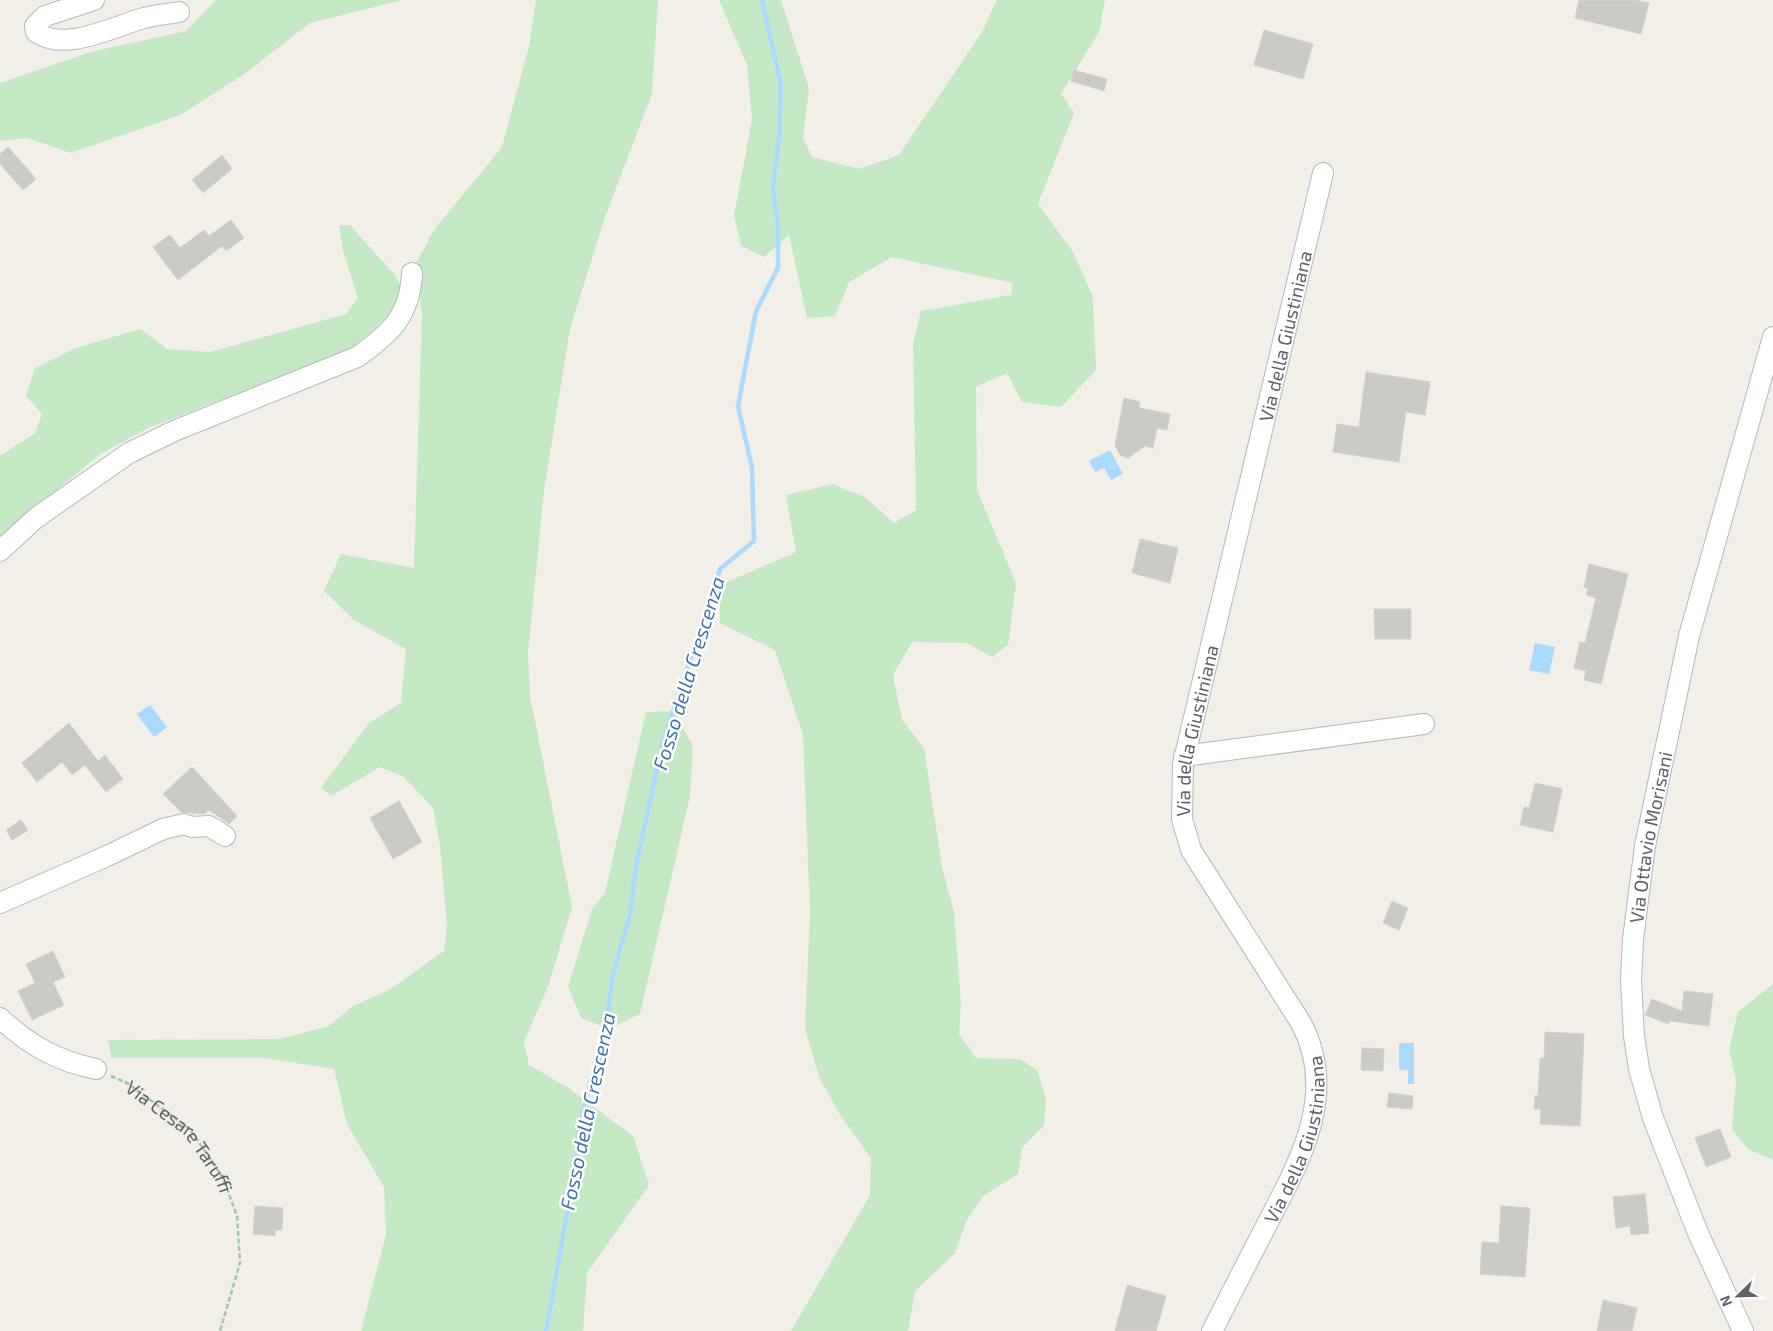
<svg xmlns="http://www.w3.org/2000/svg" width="1773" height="1331" font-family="'Exo 2',sans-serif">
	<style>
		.green { fill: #c5e8c5 }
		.water { fill: #aadaff }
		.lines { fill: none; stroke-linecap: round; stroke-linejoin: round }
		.stream { stroke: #aadaff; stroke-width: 4.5 }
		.building { fill: #cccac5; stroke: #d6d1c6 }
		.minor-casing { stroke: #b5b8bc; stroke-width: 22 }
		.path { stroke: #9cc7a9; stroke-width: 2.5; stroke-dasharray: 5 2.5; stroke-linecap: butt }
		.minor { stroke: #fff; stroke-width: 20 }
		.labels { text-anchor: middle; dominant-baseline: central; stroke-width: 5; stroke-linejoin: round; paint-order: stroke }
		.street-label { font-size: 19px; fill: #5f6368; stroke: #fff }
		.water-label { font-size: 20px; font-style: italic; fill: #4174aa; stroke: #fff }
	</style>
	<rect width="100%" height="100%" fill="#f1efe8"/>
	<path class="green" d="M216 0H402L310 23 243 75 180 115 71 153 27 138 0 141V83L90 52 186 31Z
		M536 0H658L652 94 605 217 570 329 544 490 528 653 530 696 572 907 549 984 524 1042 529 1065 567 1087 633 1136 649 1185 587 1273 583 1331H361L386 1234 384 1187 347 1124 334 1069 265 1058H112L108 1040 279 1039 329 1026 351 1007 389 990 444 951 447 927 440 845 433 808 404 777 380 767 331 796 321 788 369 723 401 703 406 649 354 620 324 591 341 554 414 568 422 314 414 267 434 230 502 147 529 46Z
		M719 0H781L809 88 803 138 812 157 859 169 899 155 982 32 997 0H1105L1099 32 1061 94 1074 113 1038 204 1073 252 1093 297 1096 370 1061 407 1022 402 1007 373 976 387 977 490 1016 583 1008 645 992 657 967 643 912 642 893 675 902 720 924 748 942 867 954 912 961 1004 959 1034 976 1058 1020 1059 1037 1070 1046 1099 1044 1125 1022 1148 1018 1174 983 1196 967 1220 955 1253 915 1291 908 1331H791L870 1195 871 1158 841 1116 820 1079 805 1030 810 912 803 735 775 650 720 623V585L796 552 786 495 833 484 866 498 894 523 916 510 913 344 921 311 1011 295 1013 283 892 257 849 282 835 316 807 318 789 235 764 257 741 246 734 216 752 120 747 65Z
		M339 225H350L394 274 403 290 394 308 376 328 347 352 150 427 99 455 7 532 0 541V456L35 433 42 414 26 396 35 368 76 348 140 329 167 349 210 352 346 314 358 298 343 251Z
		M674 711 693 747 690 796 640 1014 609 1029 581 1018 568 987 592 909 605 893 646 712Z
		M1773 984V1160L1748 1149 1732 1129 1736 1080 1729 1050 1738 1012Z"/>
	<path class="water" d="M1110 450 1123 474 1111 480 1104 468 1095 472 1089 461Z
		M1535 643 1555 647 1549 674 1529 670Z
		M150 705 167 727 154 737 137 714Z
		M1399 1043H1414V1084H1408V1070H1399Z"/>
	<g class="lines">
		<path class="stream" d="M546 1331 573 1180 579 1132 591 1079 601 1060 613 974 630 914 636 866 662 745 720 569 754 541 752 468 738 406 756 311 778 268V227L773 188 779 137 781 85 762 0"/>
	</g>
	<path class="building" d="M1579 0H1635L1649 3 1641 34 1575 18Z
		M1264 30 1313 44 1303 79 1254 65Z
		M1074 70 1107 79 1104 91 1071 81Z
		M8 147 36 179 23 190 0 164V154Z
		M222 155 232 169 203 193 192 180Z
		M231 220 244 238 226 251 222 246 178 280 153 247 170 235 180 248 204 230 209 236Z
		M1366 372 1430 382 1425 415 1406 412 1399 462 1333 452 1337 424 1359 427Z
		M1124 398 1140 402 1139 408 1170 414 1167 430 1157 428 1153 448 1145 446 1128 458 1120 455 1115 445Z
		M1140 539 1178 548 1170 583 1132 573Z
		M1589 564 1628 574 1601 684 1584 680 1586 671 1574 668 1580 642 1585 643 1596 598 1586 595 1588 588 1584 587Z
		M1374 609H1411V639H1375Z
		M69 723 98 761 105 755 123 779 106 792 85 765 72 775 62 762 37 782 22 763Z
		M192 767 237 816 229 824 209 810 204 814 181 812 163 794Z
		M1535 783 1562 789 1553 832 1520 825 1524 807 1529 808Z
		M399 801 422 842 393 859 370 818Z
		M21 820 28 830 12 840 6 830Z
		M1392 901 1408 908 1399 930 1383 923Z
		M53 951 65 977 53 982 64 1005 32 1020 18 991 35 983 26 964Z
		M1684 991 1713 994 1709 1026 1670 1021 1668 1024 1645 1015 1652 999 1682 1011Z
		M1545 1032 1584 1034 1580 1126 1540 1124 1541 1109H1534L1535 1096H1538L1540 1058H1544Z
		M1362 1048 1384 1049 1383 1071 1361 1070Z
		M1389 1093 1413 1096 1412 1109 1387 1107Z
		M1720 1129 1731 1157 1706 1167 1695 1138Z
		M1645 1194 1649 1233 1631 1235 1630 1226 1616 1228 1613 1197Z
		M255 1206 283 1208 282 1230H275V1236L253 1234Z
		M1501 1206 1530 1208 1525 1277 1480 1274 1482 1242 1499 1243Z
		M1127 1285 1166 1296 1156 1331H1115Z
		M1603 1300 1637 1308 1632 1331H1597Z"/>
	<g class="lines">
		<g class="minor-casing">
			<g id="minor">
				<path d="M94 0 45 16 35 26 36 32C64 53 115 26 144 18 156 15 168 14 179 12"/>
				<path d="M0 551 36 518 129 453 174 431 357 357C390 334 410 316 412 273"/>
				<path d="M1184 756 1424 724"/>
				<path d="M0 903 107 856 163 829 184 824 192 827 209 826 225 836"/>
				<path d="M0 1018C29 1045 57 1061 96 1069"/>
				<path id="s2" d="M1212 1331C1230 1296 1248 1261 1266 1226 1299 1162 1339 1095 1301 1023L1191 850 1182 819 1183 764 1323 173"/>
				<path id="s3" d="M1743 1331 1698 1233 1653 1118 1639 1069 1634 1036 1631 980 1633 939 1645 846 1689 636 1773 337"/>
			</g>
		</g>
		<path class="path" id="s1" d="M111 1076 127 1083 190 1129 223 1178 237 1216 240 1263 220 1331"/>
		<use href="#minor" class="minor"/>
	</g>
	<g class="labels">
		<g class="street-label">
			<text stroke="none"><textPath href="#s2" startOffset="1066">Via della Giustiniana</textPath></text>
			<text stroke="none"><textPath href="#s2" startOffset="661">Via della Giustiniana</textPath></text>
			<text stroke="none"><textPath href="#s3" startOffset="516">Via Ottavio Morisani</textPath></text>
			<text stroke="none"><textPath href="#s2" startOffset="211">Via della Giustiniana</textPath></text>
			<text stroke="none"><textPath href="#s1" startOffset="94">Via Cesare Taruffi</textPath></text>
		</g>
		<g class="water-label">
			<text transform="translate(688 673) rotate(-73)">Fosso della Crescenza</text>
			<text transform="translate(587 1111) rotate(-78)">Fosso della Crescenza</text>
		</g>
	</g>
	<g transform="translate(1738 1296) rotate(247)" stroke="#ffffff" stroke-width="4" paint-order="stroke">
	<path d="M0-4L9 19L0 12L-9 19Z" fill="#5f6368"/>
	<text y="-8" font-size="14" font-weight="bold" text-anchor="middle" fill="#5f6368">N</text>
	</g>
</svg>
